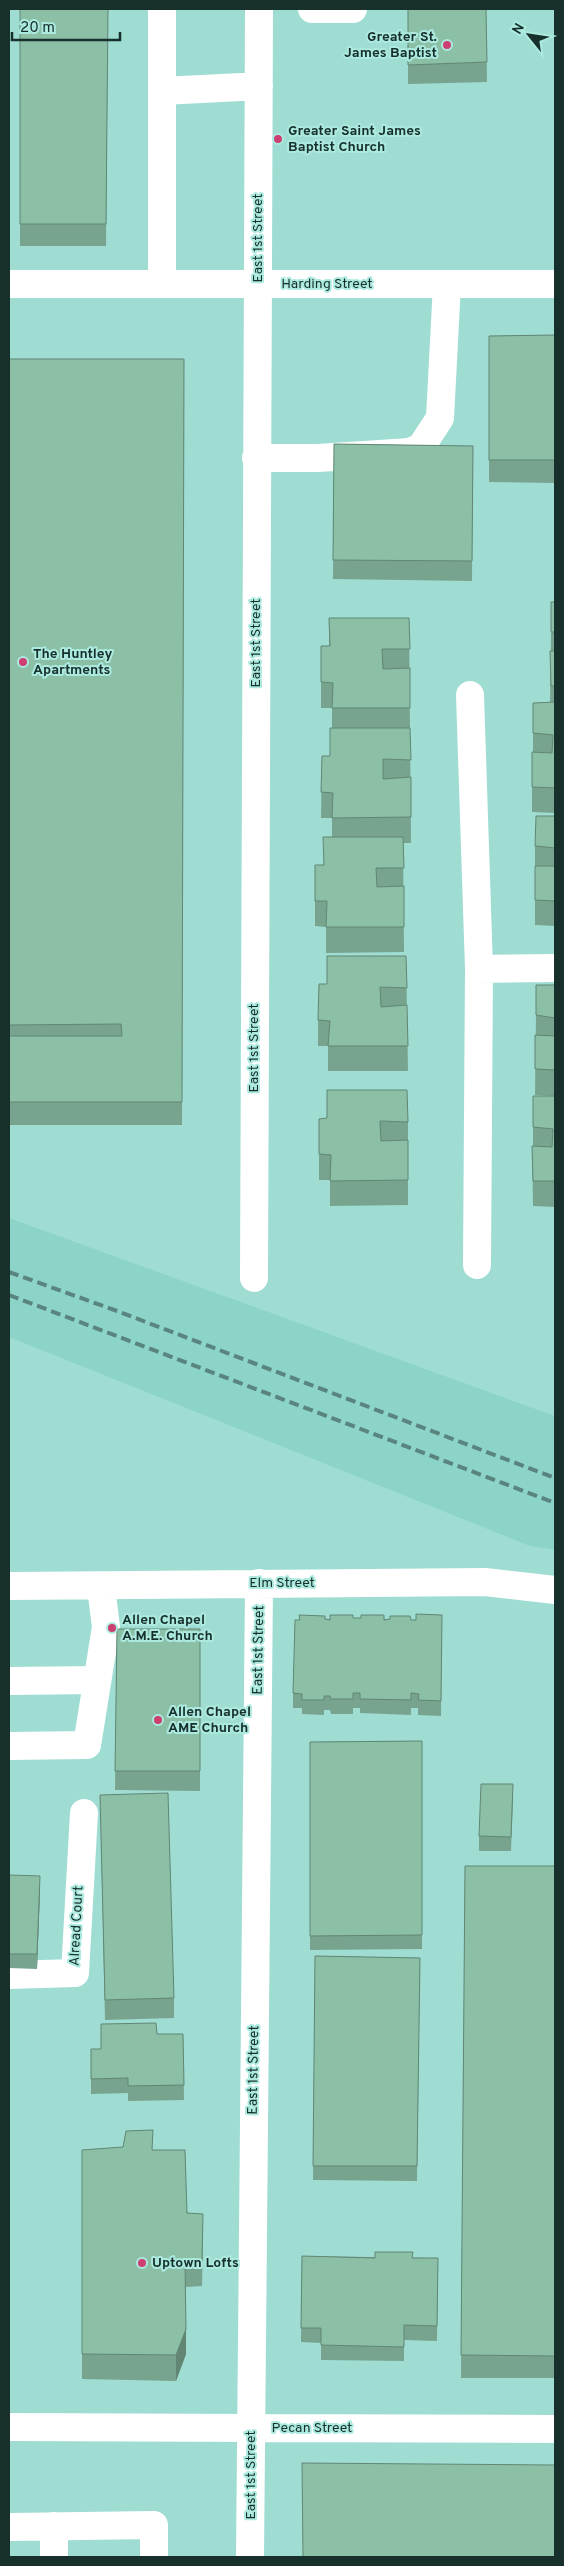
<svg xmlns="http://www.w3.org/2000/svg" width="564" height="2566" font-family="Overpass,sans-serif">
	<style>
		.built { fill: #8cd4c8 }
		.lines { fill: none; stroke-linecap: round; stroke-linejoin: round }
		.minor { stroke: #fff; stroke-width: 28 }
		.rail { stroke: #5a857e; stroke-width: 4; stroke-dasharray: 10 5; stroke-linecap: butt }
		.wall { fill: #78a48f }
		.shaded-wall { fill: #618674 }
		.building { fill: #8bbfa6; stroke: #618674 }
		.poi-dot { fill: #cc3f70; stroke: #aceae0; stroke-width: 2 }
		.labels { text-anchor: middle; dominant-baseline: central; stroke-width: 4; stroke-linejoin: round; paint-order: stroke }
		.poi-label { font-size: 14px; font-weight: bold; fill: #17302c; stroke: #aceae0; text-anchor: start }
		.street-label { font-size: 14px; fill: #17302c; stroke: #aceae0 }
	</style>
	<rect width="100%" height="100%" fill="#9fddd3"/>
	<path class="built" d="M9 1218 555 1416V1550L530 1546 9 1337Z"/>
	<g class="lines">
		<path class="minor" d="M162 9V284
			M312 9H353
			M162 91 259 86
			M9 284H555
			M256 458H318L410 452 421 447 440 418 447 284
			M470 695 479 969 555 968
			M477 1265 479 969
			M254 1278 259 9
			M9 1586 485 1582 555 1590
			M9 1681 97 1680
			M9 1746 87 1745 106 1627 101 1587
			M9 1975 75 1973 84 1813
			M9 2427 555 2429
			M54 2526V2557
			M9 2527 154 2525V2557
			M250 2557 259 1583"/>
		<path class="rail" d="M9 1272 117 1311 555 1478
			M9 1295 555 1503"/>
	</g>
	<path class="wall" d="M20 9H108L106 246H20Z
		M408 9H486L487 82 408 84Z
		M555 335V483L489 482V336Z
		M9 359H184L182 1125H9Z
		M334 444 473 446 472 581 333 579Z
		M555 602V813L532 812V752H533V703L550 702 551 632Z
		M329 618H409L411 843H403L404 952 326 953V927L315 926V865H323L332 837V818H321L322 756H330L332 728V708H321V646H329Z
		M555 816V926L535 925V846Z
		M406 956 408 1071H328V1046H318V1020L327 984Z
		M555 985V1096L535 1095 536 1015Z
		M533 1096H555V1207L533 1206 532 1146H533Z
		M319 1119 408 1122V1205L330 1206V1180H319Z
		M442 1615 441 1716 418 1715V1708H411V1715L360 1713V1708H353V1714H331L330 1710H324V1715L302 1714V1708H293V1693L325 1619 353 1618 416 1620Z
		M117 1629H200V1791L115 1790Z
		M422 1741V1949L310 1950V1742Z
		M100 1795 174 1998V2018L105 2020Z
		M513 1799 511 1851H479V1836Z
		M465 1866H555V2378H461Z
		M9 1875 40 1890 37 1969 9 1968Z
		M315 1956 420 1958 417 2181 313 2180Z
		M157 2034H183L184 2100 128 2101V2093L91 2094V2049H101Z
		M82 2150H153L203 2240 202 2286 186 2287V2354L176 2381 82 2379Z
		M302 2256 438 2258 437 2341 404 2340V2361L321 2360V2343L301 2342Z"/>
	<path class="shaded-wall" d="M40 1876V1890L37 1969V1954Z
		M186 2329V2354L176 2381V2355Z"/>
	<path class="building" d="M20 9H108L106 224H20Z
		M408 9H486L487 62 408 65Z
		M555 335V460H489V336Z
		M9 359H184L182 1102H9V1036H122L121 1024 9 1025Z
		M334 444 473 446 472 561 333 560Z
		M551 602H555V632H551Z
		M329 618H409L410 649H382L383 669 410 668V708H332L333 683 321 682V646H330Z
		M550 651H555V686H551Z
		M555 702V788L532 787V752L552 753 553 735 533 733V703Z
		M330 728H410L411 760 383 759V779L411 777V817L332 818 333 793 321 792 322 756H330Z
		M536 816H555V848L535 846Z
		M323 837H403L404 868H376L377 887 404 886V927H326L327 901H315V865H324Z
		M555 859V901L535 900V866H555Z
		M327 956H406L407 988 380 987 381 1007 407 1005 408 1046H328L330 1021 318 1020 319 984H327Z
		M536 985H555V1018L536 1015Z
		M555 1030V1070L535 1069V1035L555 1036Z
		M327 1090H407L408 1122 380 1121 381 1141 408 1140V1180L330 1181 331 1155 319 1154V1119L327 1118Z
		M533 1096H555V1181H533L532 1146 552 1147 553 1129 533 1127Z
		M416 1614 442 1615 441 1701 418 1700 419 1694 411 1693V1700L360 1699V1693H353V1699H331L330 1696H324V1700H302V1694L293 1693 295 1620H300L299 1615 325 1616V1619L330 1620V1615H353V1618H361V1615H384V1620L390 1619V1616H410L411 1620H416Z
		M117 1629H200V1771H115Z
		M422 1741V1935L310 1936V1742Z
		M481 1784H513L511 1837 479 1836Z
		M168 1793 174 1998 105 2000 100 1795Z
		M465 1866H555V2356L461 2355Z
		M9 1875 40 1876 37 1954H9Z
		M315 1956 420 1958 417 2166H313Z
		M156 2023 157 2034H183L184 2085 128 2086V2078L91 2079V2049H101V2024Z
		M153 2130 152 2150H185L187 2213 203 2214 202 2261 185 2262 186 2329 176 2355 82 2354V2150L123 2147 126 2131Z
		M375 2252H413L412 2258H438L437 2326 404 2325V2347L321 2345V2328H301L302 2256 375 2258Z
		M302 2463 555 2465V2557H303Z"/>
	<g class="poi-dot">
		<circle cx="447" cy="45" r="5"/>
		<circle cx="278" cy="139" r="5"/>
		<circle cx="23" cy="662" r="5"/>
		<circle cx="112" cy="1628" r="5"/>
		<circle cx="158" cy="1720" r="5"/>
		<circle cx="142" cy="2263" r="5"/>
	</g>
	<g class="labels">
		<g class="poi-label">
			<text x="437" y="37" text-anchor="end">Greater St.<tspan x="437" dy="16">James Baptist</tspan></text>
			<text x="288" y="131">Greater Saint James<tspan x="288" dy="16">Baptist Church</tspan></text>
			<text x="33" y="654">The Huntley<tspan x="33" dy="16">Apartments</tspan></text>
			<text x="122" y="1620">Allen Chapel<tspan x="122" dy="16">A.M.E. Church</tspan></text>
			<text x="168" y="1712">Allen Chapel<tspan x="168" dy="16">AME Church</tspan></text>
			<text x="152" y="2263">Uptown Lofts</text>
		</g>
		<g class="street-label">
			<text transform="translate(258 238) rotate(-90)">East 1st Street</text>
			<text x="327" y="284">Harding Street</text>
			<text transform="translate(256 643) rotate(-90)">East 1st Street</text>
			<text transform="translate(254 1048) rotate(-90)">East 1st Street</text>
			<text x="282" y="1583">Elm Street</text>
			<text transform="translate(259 1650) rotate(-89)">East 1st Street</text>
			<text transform="translate(77 1926) rotate(-87)">Alread Court</text>
			<text transform="translate(254 2070) rotate(-89)">East 1st Street</text>
			<text x="312" y="2428">Pecan Street</text>
			<text transform="translate(251 2475) rotate(-90)">East 1st Street</text>
		</g>
	</g>
	<rect width="564" height="2566" fill="none" stroke="#17302c" stroke-width="20"/>
	<g transform="translate(529 35) rotate(300)" stroke="#aceae0" stroke-width="4" paint-order="stroke">
	<path d="M0-4L9 19L0 12L-9 19Z" fill="#17302c"/>
	<text y="-8" font-size="14" font-weight="bold" text-anchor="middle" fill="#17302c">N</text>
	</g>
	<path d="M12 32v8h108v-8" fill="none" stroke="#17302c" stroke-width="2.5"/>
	<text x="20" y="32" font-size="15" fill="#17302c" stroke="#aceae0" stroke-width="4" paint-order="stroke">20 m</text>
</svg>
